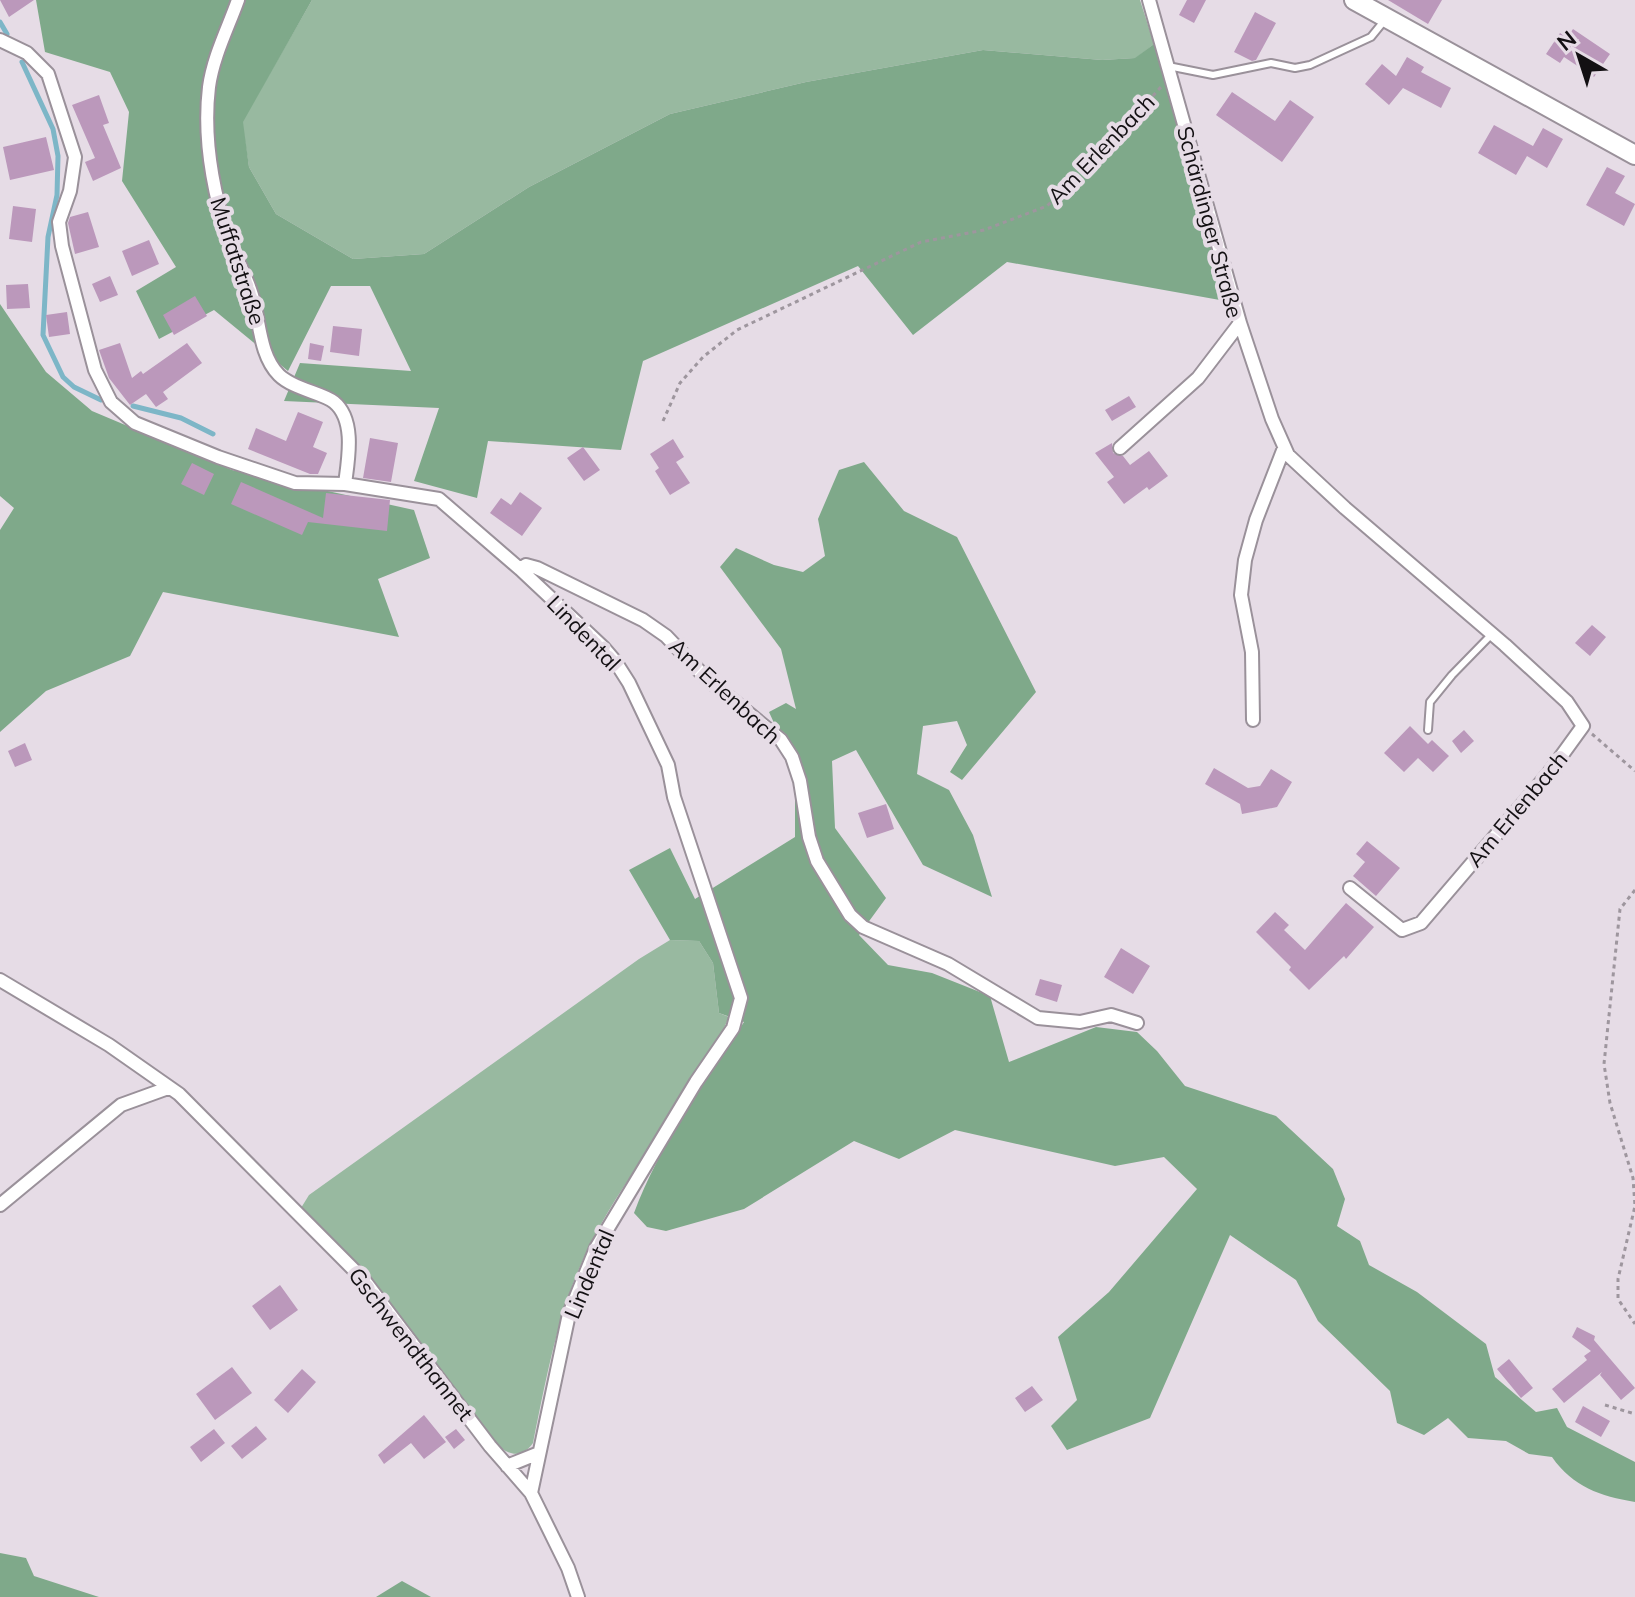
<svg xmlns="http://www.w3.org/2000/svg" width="1635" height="1597" font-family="Mulish,sans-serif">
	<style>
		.green { fill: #98b9a0 }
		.forest { fill: #7fa98a }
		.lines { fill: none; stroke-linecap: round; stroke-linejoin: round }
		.stream { stroke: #7db6c7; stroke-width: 5 }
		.building { fill: #bb98bb }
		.lane-casing { stroke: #9a919a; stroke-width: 10 }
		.street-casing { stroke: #9a919a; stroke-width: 16 }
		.secondary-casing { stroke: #9a919a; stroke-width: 22 }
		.path { stroke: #9e969e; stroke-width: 3; stroke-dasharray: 4 4; stroke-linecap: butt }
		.lane { stroke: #fff; stroke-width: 6 }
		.street { stroke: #fff; stroke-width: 12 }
		.secondary { stroke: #fff; stroke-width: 18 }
		.labels { text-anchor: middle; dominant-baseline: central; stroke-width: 8; stroke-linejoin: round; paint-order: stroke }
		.street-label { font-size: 22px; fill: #131013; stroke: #e6dce6 }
	</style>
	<rect width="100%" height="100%" fill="#e6dce6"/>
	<path class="green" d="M312 0H1140L1154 44 1136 58 1102 60 983 50 806 82 670 114 529 187 424 254 353 259 276 214 249 167 242 122Z
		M670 940 699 941 713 963 719 1013 729 1017C695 1096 630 1165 591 1243 559 1305 547 1375 533 1443 520 1461 506 1454 493 1441L370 1277 301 1208 309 1195 639 959Z"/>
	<path class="forest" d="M36 0H312L243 122 249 167 276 214 353 259 424 254 529 187 670 114 806 82 983 50 1102 60 1135 58 1154 44 1231 302 1007 262 913 335 858 266 643 361 621 450 488 441 477 498 414 481 439 408 284 401 300 363 411 371 370 286H331L288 371 214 310 159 339 136 291 176 267 122 181 129 112 110 72 45 52Z
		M0 304 46 372 92 411 232 470 414 510 430 558 378 579 399 637 163 592 130 656 46 691 0 732V530L14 508 0 496Z
		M864 462 904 511 957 537 1036 692 962 780 950 772 967 745 957 721 923 726 917 774 949 790 973 835 992 897 923 865 856 750 832 761 835 828 886 898 859 935 888 965 932 973 990 996 1009 1062 1096 1027 1137 1032 1157 1051 1185 1086 1276 1116 1333 1169 1345 1199 1337 1226 1360 1241 1369 1265 1417 1292 1486 1344 1495 1377 1536 1412 1557 1408 1567 1427 1635 1462V1502C1600 1496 1573 1487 1552 1457L1529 1454 1506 1441 1468 1438 1448 1418 1424 1435 1397 1423 1390 1391 1318 1321 1296 1280 1230 1235 1150 1418 1067 1450 1051 1426 1077 1400 1058 1337 1109 1292 1197 1189 1164 1157 1115 1166 955 1130 899 1159 854 1141 744 1209 666 1231 647 1227 634 1213C659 1146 705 1081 744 1022L719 1013 713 963 699 941 670 940 629 870 670 848 695 899 795 837V769L769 712 786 703 796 709 781 649 720 567 736 548 774 565 803 572 825 556 818 519 839 470Z
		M0 1553 26 1558 34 1576 99 1597H0Z
		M402 1581 431 1597H376Z"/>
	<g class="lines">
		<path class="stream" d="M0 22 7 34
			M22 62 53 129 58 156 57 195 48 237 43 335 63 377 74 387 101 400
			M133 406 181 418 213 434"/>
	</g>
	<path class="building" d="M0 0H34L9 17Z
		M1187 0H1206L1194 23 1179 15Z
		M1388 0H1442L1428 24Z
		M1255 12 1276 23 1256 60 1252 61 1234 52Z
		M1573 29 1610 54 1594 77 1564 57 1560 63 1546 54 1560 33 1567 38Z
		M1407 57 1424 67 1421 72 1451 88 1441 108 1403 88 1389 105 1365 84 1382 64 1396 76Z
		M1232 92 1275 121 1290 100 1314 117 1282 162 1216 115Z
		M99 95 109 123 103 125 121 168 93 181 85 162 95 158 72 105Z
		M1494 125 1533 146 1543 128 1563 139 1547 168 1527 156 1516 175 1478 153Z
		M46 137 54 170 10 180 3 147Z
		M1607 167 1625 176 1615 193 1635 204 1624 226 1586 205Z
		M13 206 36 209 32 242 9 239Z
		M88 212 99 247 75 254 68 223 70 217Z
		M149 240 159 264 132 276 122 251Z
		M110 276 118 295 100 302 92 284Z
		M28 284 30 308 7 309 6 285Z
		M195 296 207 316 174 335 163 315Z
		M67 312 70 334 49 337 46 315Z
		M333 326 362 329 359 356 330 352Z
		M120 343 132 378 141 371 143 374 187 343 202 363 163 392 168 399 156 407 146 394 130 405 109 378 99 350Z
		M310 343 324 346 321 361 308 359Z
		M1129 396 1136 407 1112 421 1105 410Z
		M298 412 323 422 313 447 327 453 318 474H310L248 449 256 428 286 441Z
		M370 438 398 443 391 482 363 478Z
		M673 439 684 457 676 462 690 483 670 495 655 471 659 468 650 454Z
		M1112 443 1113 453 1123 456 1130 465 1149 451 1168 476 1149 490 1147 487 1124 504 1107 482 1114 477 1095 453Z
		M583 447 600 470 584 481 567 458Z
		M192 463 214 474 204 495 181 484Z
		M241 482 323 518 326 493 390 500 387 531 308 522 302 535 231 504Z
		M520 492 542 508 522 536 490 513 501 498 511 505Z
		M1592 625 1606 637 1590 656 1575 643Z
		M1410 726 1428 744 1432 740 1449 756 1433 772 1418 758 1404 772 1384 753Z
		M1464 730 1474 741 1461 753 1452 741Z
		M25 743 32 760 15 767 8 751Z
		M1214 768 1248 788 1260 786 1271 769 1292 782 1277 807 1242 814 1240 804 1205 784Z
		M886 804 894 829 867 838 858 813Z
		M1367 841 1400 868 1376 896 1353 876 1365 862 1356 854Z
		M1346 903 1374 927 1346 959 1344 956 1309 990 1289 970 1291 967 1256 932 1275 912 1289 925 1284 930 1305 950Z
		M1121 948 1150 966 1133 994 1104 977Z
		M1040 979 1062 985 1057 1002 1035 995Z
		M280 1285 298 1310 270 1330 252 1306Z
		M1577 1327 1595 1336 1594 1340 1635 1388 1621 1400 1600 1375 1602 1372 1564 1403 1552 1389 1587 1360 1584 1356 1591 1351 1572 1337Z
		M1509 1359 1533 1388 1521 1398 1497 1369Z
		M232 1367 252 1393 215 1420 196 1394Z
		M302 1369 316 1382 288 1413 274 1400Z
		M1032 1386 1043 1400 1025 1412 1015 1398Z
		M1583 1406 1610 1421 1601 1437 1575 1422Z
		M424 1415 446 1442 424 1459 411 1443 384 1464 378 1455Z
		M256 1426 267 1439 242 1459 231 1446Z
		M214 1429 225 1443 201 1462 190 1447Z
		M456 1429 465 1440 454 1449 445 1437Z"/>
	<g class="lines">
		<g class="lane-casing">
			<path id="lane" d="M1168 66 1213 75 1271 63 1295 68 1310 65 1371 37 1384 21
				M1428 730 1430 702 1452 675 1492 634"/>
		</g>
		<g class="street-casing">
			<path id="street" d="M238 0C228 28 213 57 209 87 203 137 213 191 228 238 235 257 246 275 252 295 260 320 259 355 279 375 293 389 323 393 334 402 356 420 348 460 345 484
				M0 40 27 53 48 74 75 157 70 191 59 222 62 246 95 370 111 402 135 423 218 457 295 483 345 484 439 499 520 569 603 647 615 661 629 683 668 765 674 797 741 998 733 1028 696 1082 596 1248 569 1314 531 1493
				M1240 323 1272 419 1288 455 1345 508 1505 645 1567 702 1583 726 1549 773 1421 923 1402 930 1350 888
				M1120 448 1198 378 1240 323 1149 0
				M520 569 526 565 537 568 643 620 666 636 707 679 781 740 792 757 800 781 809 837 817 861 850 915 863 927 948 964 1038 1018 1080 1022 1111 1015 1137 1023
				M1253 720 1252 652 1241 595 1245 560 1256 520 1284 448
				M0 980 109 1045 179 1094 364 1280 490 1446 531 1493 568 1568 578 1597
				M0 1205 121 1105 168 1088
				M507 1466 539 1453"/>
		</g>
		<g class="secondary-casing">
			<path id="secondary" d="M1354 0 1635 155"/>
		</g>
		<path class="path" d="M663 421 680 383 703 357 737 330 921 242 984 230 1047 206 1096 159 1161 87
			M1592 734 1635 771
			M1635 890 1620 909 1604 1064 1610 1103 1633 1178 1635 1206 1618 1279V1299L1635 1324
			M1605 1405 1635 1414"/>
		<use href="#lane" class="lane"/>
		<use href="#street" class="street"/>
		<use href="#secondary" class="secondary"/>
	</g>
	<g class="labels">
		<g class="street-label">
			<text transform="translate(1101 149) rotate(-46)">Am Erlenbach</text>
			<text transform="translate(1210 222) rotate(75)">Schärdinger Straße</text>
			<text transform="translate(238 261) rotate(72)">Muffatstraße</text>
			<text transform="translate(584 633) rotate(46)">Lindental</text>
			<text transform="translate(725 691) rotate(43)">Am Erlenbach</text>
			<text transform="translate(1517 809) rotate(-50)">Am Erlenbach</text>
			<text transform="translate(589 1274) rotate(-67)">Lindental</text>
			<text transform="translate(411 1344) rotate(52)">Gschwendthannet</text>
		</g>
	</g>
	<g transform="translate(1579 56) rotate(321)" stroke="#e6dce6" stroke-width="6" paint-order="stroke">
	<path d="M0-6L14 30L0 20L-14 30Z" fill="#131013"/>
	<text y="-12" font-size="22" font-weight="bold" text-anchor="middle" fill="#131013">N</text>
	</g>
</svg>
